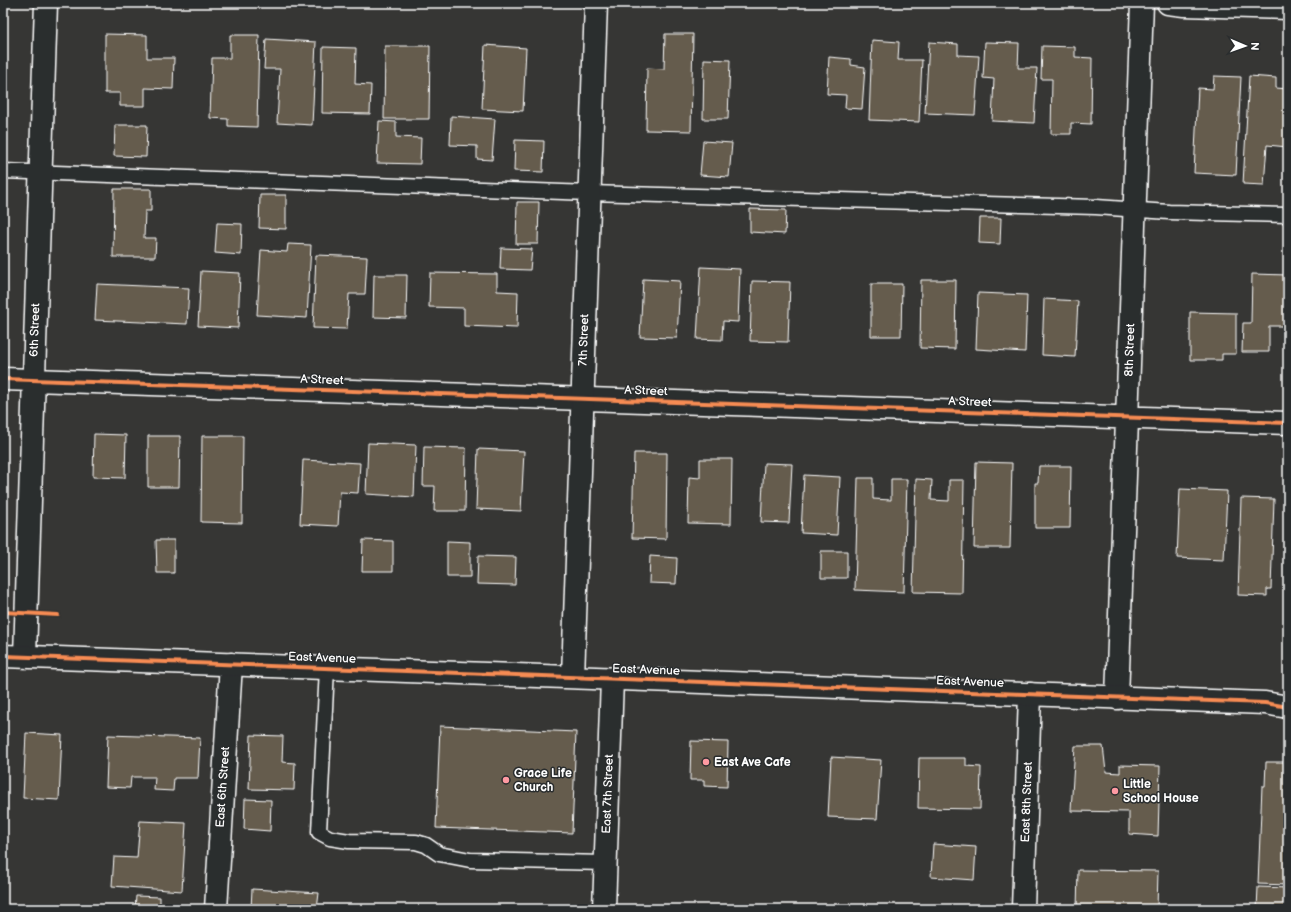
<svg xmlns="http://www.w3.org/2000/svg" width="1291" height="912" font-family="'Balsamiq Sans',sans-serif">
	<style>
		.building { fill: #655c4d; stroke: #fff }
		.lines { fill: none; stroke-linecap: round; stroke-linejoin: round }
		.lane-casing { stroke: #fff; stroke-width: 17 }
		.street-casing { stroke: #fff; stroke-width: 25 }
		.secondary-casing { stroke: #fff; stroke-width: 25 }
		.lane { stroke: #2a2d2e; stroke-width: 14 }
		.street { stroke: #2a2d2e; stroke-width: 22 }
		.secondary { stroke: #2a2d2e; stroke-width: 22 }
		.cycleway-casing { stroke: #2a2d2e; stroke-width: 6 }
		.cycleway { stroke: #f68b52; stroke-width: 4 }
		.poi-dot { fill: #ff9aa2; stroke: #2a2d2e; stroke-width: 1.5 }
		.labels { text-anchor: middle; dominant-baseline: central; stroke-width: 3; stroke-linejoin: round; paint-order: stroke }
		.street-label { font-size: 12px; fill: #fff; stroke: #2a2d2e }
		.poi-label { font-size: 12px; font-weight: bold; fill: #fff; stroke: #2a2d2e; text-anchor: start }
	</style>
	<rect width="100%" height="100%" fill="#363634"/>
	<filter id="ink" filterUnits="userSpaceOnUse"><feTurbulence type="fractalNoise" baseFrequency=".025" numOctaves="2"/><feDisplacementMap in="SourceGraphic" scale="8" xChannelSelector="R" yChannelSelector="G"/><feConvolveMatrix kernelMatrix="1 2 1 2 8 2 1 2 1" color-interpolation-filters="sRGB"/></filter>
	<g filter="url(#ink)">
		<path class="building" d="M105 34 147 35V58H174L173 89 145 88V106H120V93H105Z
			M665 34H693L691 131 646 130 647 68 664 69Z
			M230 35H259L257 127 228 126V119L210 118 212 58H230Z
			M266 39 316 42 312 125 277 123 280 69H264Z
			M872 40 899 42 898 60H922L919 122 869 120Z
			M929 42 958 44V55L979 56 975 115 925 113Z
			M985 42 1019 43 1018 68H1037L1034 123 992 121 994 79 983 78Z
			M485 45 526 48 523 111 482 109Z
			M385 46H430L429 119H384Z
			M1042 46 1075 47V57L1092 58 1091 124 1071 123V134H1051L1052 79H1041Z
			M323 47 356 48 355 84 371 85 370 114 322 113Z
			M829 57 851 59V65L865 67 862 109 845 108 846 95 827 94Z
			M704 59 730 60 728 119H703Z
			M1214 76 1241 77 1236 175 1194 173 1198 88 1213 89Z
			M1249 76 1276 78V88L1288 89V147L1267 145 1264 185 1243 184Z
			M451 116 495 119 492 160 477 159V146L450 145Z
			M379 121 396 122V137L421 138 420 164 377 163Z
			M115 125H147L146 157 114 156Z
			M515 140 544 141 543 172 514 171Z
			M703 141 732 143 729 177 700 175Z
			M114 189H151V211H145L144 238H156L155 257H113Z
			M260 195H286V229L259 228Z
			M517 202H539L538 244H516Z
			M750 209 786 210 785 234 750 232Z
			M980 218H1001L1000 244 979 243Z
			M217 223 242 224 241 255 215 253Z
			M288 244 311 245 307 318 257 315 261 250 287 252Z
			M501 248 532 249 530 270 500 269Z
			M316 255 367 257 365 294H349L347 329 313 328Z
			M701 267 740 269 738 322 723 321 722 340 697 339Z
			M201 271 240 273 238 328 198 326Z
			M430 273 497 274V291L518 292 517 328 464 326V308L429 307Z
			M1252 274 1288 275V326H1269V352H1242L1243 323H1251Z
			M374 275H407L406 318 373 317Z
			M643 279 680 281 677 338 640 337Z
			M921 280H956L955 349 920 348Z
			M752 281 790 282 788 342 750 341Z
			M97 284 189 288 187 324 95 320Z
			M871 284H902L901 336H871Z
			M978 293 1027 295 1025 352 976 349Z
			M1044 299 1078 301 1075 357 1042 355Z
			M1190 312 1236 313V354H1222V360H1190Z
			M94 434 126 435 125 478 93 477Z
			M148 436H180L179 487H148Z
			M202 436H243L242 523 201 522Z
			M368 443 416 445 414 497 366 494Z
			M424 447 466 448 465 511H434L435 486H423Z
			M478 449 524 451 521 511 476 509Z
			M634 453H667L666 539 632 538Z
			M700 459H732L731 524 688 523 689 477 700 478Z
			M303 460 360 463 358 493 340 492 338 526 300 524Z
			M976 462 1012 463 1010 548H974Z
			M764 463 792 464 789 523 761 522Z
			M1039 466H1071L1070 528H1035V483H1038Z
			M804 475 840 477 837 535 801 533Z
			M858 478H873V499L891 500V479H907L904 592 855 590Z
			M916 479 932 480 931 500 949 501V480H964L962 593 913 592Z
			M1180 489 1227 491 1224 560 1177 558Z
			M1241 498 1274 499 1271 589H1267V596L1238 595Z
			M156 540H174V573H157Z
			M363 540 393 541V571H362Z
			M447 541 470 542V577H447Z
			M821 551H847V578H821Z
			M478 556 516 557 515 585 477 584Z
			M650 556 677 558 676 584 649 583Z
			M440 726 576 732 572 833 436 828Z
			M26 733 62 735 59 800 23 798Z
			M108 735 200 738 198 778H174L173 791 154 790 155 777H131L130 788 106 787Z
			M251 735 283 736 282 762 295 763 294 790 249 789Z
			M691 741 728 742 727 787 704 786V780H690Z
			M1075 746H1103L1106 772 1120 773V765L1160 766 1158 836 1129 834V812L1071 811Z
			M831 757 881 760 877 819 828 817Z
			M919 758H966V766L981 767 980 809 918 808Z
			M1266 762H1288V885L1258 884 1262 786H1265Z
			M245 799 271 800 270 831 244 829Z
			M140 821 186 823 182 891 112 886 114 857 137 858Z
			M933 844 976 847 974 880 931 877Z
			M1078 870 1158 871 1157 909H1092V907L1077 909Z
			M1258 887 1288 888V909H1257Z
			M252 889 319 893 317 909H251Z
			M136 896 160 897V909H135Z
			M522 906 576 909H522Z"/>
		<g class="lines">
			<g class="lane-casing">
				<path id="lane" d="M3 171 589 193 1096 207 1169 212 1288 215
					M327 668 319 832 330 838 349 841 416 842 426 845 439 854 470 860 605 863"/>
			</g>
			<g class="street-casing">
				<path id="street" d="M1168 3 1184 5 1288 8
					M3 379 1288 423
					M25 656 46 3
					M1117 698 1142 3
					M216 909 231 664
					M604 909 612 679
					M1023 909 1030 694"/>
			</g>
			<g class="secondary-casing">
				<path id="secondary" d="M3 656 1265 703 1288 707
					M573 677 596 3"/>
			</g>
			<use href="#lane" class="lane"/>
			<use href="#street" class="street"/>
			<use href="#secondary" class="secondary"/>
			<g class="cycleway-casing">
				<path id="cycleway" d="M3 379 1288 423
					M3 612 58 615
					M3 656 1265 703 1288 707"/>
			</g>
			<use href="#cycleway" class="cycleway"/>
		</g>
	</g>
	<g class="poi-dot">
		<circle cx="706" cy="762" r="4"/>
		<circle cx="506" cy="780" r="4"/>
		<circle cx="1115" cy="791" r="4"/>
	</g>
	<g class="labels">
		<g class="street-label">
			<text transform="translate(35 330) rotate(-88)">6th Street</text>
			<text transform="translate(584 340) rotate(-88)">7th Street</text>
			<text transform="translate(1130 350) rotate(-88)">8th Street</text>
			<text transform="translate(322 380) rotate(2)">A Street</text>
			<text transform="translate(646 391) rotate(2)">A Street</text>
			<text transform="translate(970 402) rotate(2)">A Street</text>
			<text transform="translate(322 658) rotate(2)">East Avenue</text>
			<text transform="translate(646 670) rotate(2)">East Avenue</text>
			<text transform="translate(970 682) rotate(2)">East Avenue</text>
			<text transform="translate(223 787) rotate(-86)">East 6th Street</text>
			<text transform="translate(608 794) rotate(-88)">East 7th Street</text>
			<text transform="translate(1027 802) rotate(-88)">East 8th Street</text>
		</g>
		<g class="poi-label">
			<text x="714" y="762">East Ave Cafe</text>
			<text x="514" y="773">Grace Life<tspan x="514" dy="14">Church</tspan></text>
			<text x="1123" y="784">Little<tspan x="1123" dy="14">School House</tspan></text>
		</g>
	</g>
	<rect width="1291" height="912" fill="none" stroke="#2a2d2e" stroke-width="16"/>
	<rect x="8" y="8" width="1275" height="896" fill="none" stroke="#fff" stroke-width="1.5" filter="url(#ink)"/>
	<g transform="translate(1245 46) rotate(92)" stroke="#2a2d2e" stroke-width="3" paint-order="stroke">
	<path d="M0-3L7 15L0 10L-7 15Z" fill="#ffffff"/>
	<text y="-6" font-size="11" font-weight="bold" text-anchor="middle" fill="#ffffff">N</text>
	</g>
</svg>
